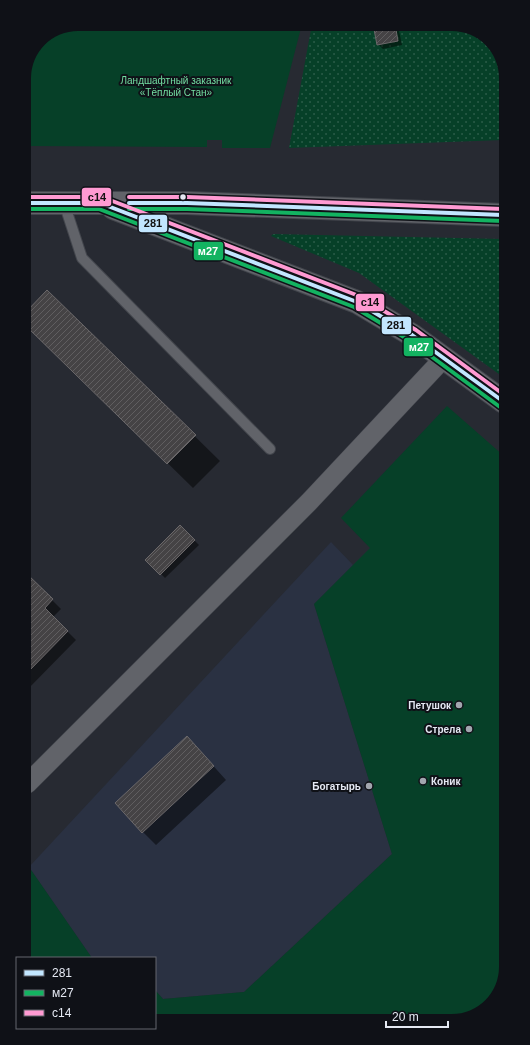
<svg xmlns="http://www.w3.org/2000/svg" width="530" height="1045" font-family="Helvetica,sans-serif">
	<style>
		.built { fill: #2a3142 }
		.grass { fill: url(#grass-dots) }
		.park { fill: #064028 }
		.shadow { fill: #0007 }
		.building { fill: url(#building-hatch); stroke: #6b686a }
		.lines { fill: none; stroke-linecap: round; stroke-linejoin: round }
		.service-casing { stroke: #43464d; stroke-width: 12 }
		.minor-casing { stroke: #43464d; stroke-width: 20 }
		.tertiary-casing { stroke: #43464d; stroke-width: 24 }
		.service { stroke: #616369; stroke-width: 10 }
		.minor { stroke: #616369; stroke-width: 19 }
		.tertiary { stroke: #616369; stroke-width: 22 }
		.bus-1-casing { stroke: #0f1117; stroke-width: 7 }
		.bus-2-casing { stroke: #0f1117; stroke-width: 7 }
		.bus-3-casing { stroke: #0f1117; stroke-width: 7 }
		.bus-1 { stroke: #c2e6ff; stroke-width: 4 }
		.bus-2 { stroke: #13b361; stroke-width: 4 }
		.bus-3 { stroke: #ff9ad2; stroke-width: 4 }
		.bus-dot { fill: #e5e9f3; stroke: #0f1117; stroke-width: 1.5 }
		.poi-dot { fill: #a2a6af; stroke: #0f1117; stroke-width: 1.5 }
		.labels { text-anchor: middle; dominant-baseline: central; stroke-width: 4; stroke-linejoin: round; paint-order: stroke }
		.park-label { font-size: 10px; fill: #73dda2; stroke: #0f1117 }
		.poi-label { font-size: 10px; font-weight: bold; fill: #e5e9f3; stroke: #0f1117; text-anchor: end }
		.line-badge { stroke: #0f1117; stroke-width: 1.5 }
		.badge-label { font-size: 11px; text-anchor: middle; font-weight: bold; fill: #fff }
		.pale-badge-label { font-size: 11px; text-anchor: middle; font-weight: bold; fill: #111 }
	</style>
	<defs>
		<pattern id="grass-dots" width="8" height="8" patternUnits="userSpaceOnUse"><rect width="8" height="8" fill="#064028"/><path d="M2 2h.1M6 6h.1" fill="none" stroke="#2a5c48" stroke-width="1.8" stroke-linecap="round"/></pattern>
		<pattern id="building-hatch" width="6" height="6" patternUnits="userSpaceOnUse"><rect width="6" height="6" fill="#454345"/><path d="M-1 1l2-2M0 6l6-6M5 7l2-2" fill="none" stroke="#605e60"/></pattern>
	</defs>
	<rect width="100%" height="100%" fill="#272a32"/>
	<path class="built" d="M331 542 353 565 314 604 392 854 244 992 163 999 155 990V958H92L29 867Z"/>
	<path class="grass" d="M312 24H456L485 35 502 57V140L289 148Z
		M273 234 503 239V377L359 273 271 236Z"/>
	<path class="park" d="M78 24H302L270 148H222V140H207V147L24 146V75L40 40Z
		M447 406 504 456 506 967 497 997 473 1017 155 1020V990L163 999 244 992 392 854 314 604 370 548 341 518Z
		M27 865 29 867 92 958H28Z"/>
	<path class="shadow" d="M382 24H396L398 26 402 45 383 49 378 44Z
		M47 291 220 461 193 488 46 344Z
		M180 526 199 545 165 578 147 560Z
		M29 577 61 609 53 617 76 640 27 690 26 580Z
		M199 750 226 780 156 845 143 832Z"/>
	<path class="building" d="M373 24H395L398 41 377 45Z
		M47 290 196 435 167 464 25 325V313Z
		M180 525 195 540 160 575 145 560Z
		M26 573 53 599 45 608 68 631 27 673Z
		M187 736 214 766 142 833 115 803Z"/>
	<g class="lines">
		<g class="service-casing">
			<path id="service" d="M64 203 82 258 270 449"/>
		</g>
		<g class="minor-casing">
			<path id="minor" d="M27 784 309 502 443 359"/>
		</g>
		<g class="tertiary-casing">
			<path id="tertiary" d="M25 203H187L503 215
				M113 208 357 302 412 335 504 402"/>
		</g>
		<use href="#service" class="service"/>
		<use href="#minor" class="minor"/>
		<use href="#tertiary" class="tertiary"/>
		<g class="bus-1-casing">
			<path id="bus-1" d="M25 203H100L357 302 412 335 504 402
				M129 203H187L503 215"/>
		</g>
		<g class="bus-2-casing">
			<path id="bus-2" d="M25 209H99L354 307 409 340 500 407
				M129 209H187L503 221"/>
		</g>
		<g class="bus-3-casing">
			<path id="bus-3" d="M25 197H102L359 296 416 330 503 394
				M129 197H187L503 209"/>
		</g>
		<use href="#bus-1" class="bus-1"/>
		<use href="#bus-2" class="bus-2"/>
		<use href="#bus-3" class="bus-3"/>
	</g>
	<circle class="bus-dot" cx="183" cy="197" r="3.5"/>
	<g class="poi-dot">
		<circle cx="459" cy="705" r="4"/>
		<circle cx="469" cy="729" r="4"/>
		<circle cx="423" cy="781" r="4"/>
		<circle cx="369" cy="786" r="4"/>
	</g>
	<g class="labels">
		<g class="park-label">
			<text x="176" y="80">Ландшафтный заказник<tspan x="176" dy="12">«Тёплый Стан»</tspan></text>
		</g>
		<g class="poi-label">
			<text x="451" y="705">Петушок</text>
			<text x="461" y="729">Стрела</text>
			<text x="431" y="781" text-anchor="start">Коник</text>
			<text x="361" y="786">Богатырь</text>
		</g>
	</g>
	<path d="M0 0H530V1045H0ZM78 31H452A47 47 0 0 1 499 78V967A47 47 0 0 1 452 1014H78A47 47 0 0 1 31 967V78A47 47 0 0 1 78 31Z" fill="#0f1117" fill-rule="evenodd"/>
	<g class="line-badge">
		<rect x="81" y="187" width="31" height="20" rx="4" fill="#ff9ad2"/>
		<rect x="138" y="214" width="30" height="19" rx="4" fill="#c2e6ff"/>
		<rect x="193" y="241" width="31" height="20" rx="4" fill="#13b361"/>
		<rect x="355" y="293" width="30" height="19" rx="4" fill="#ff9ad2"/>
		<rect x="381" y="316" width="31" height="19" rx="4" fill="#c2e6ff"/>
		<rect x="403" y="337" width="31" height="20" rx="4" fill="#13b361"/>
	</g>
	<g class="badge-label">
		<text x="208" y="255">м27</text>
		<text x="419" y="351">м27</text>
	</g>
	<g class="pale-badge-label">
		<text x="97" y="201">с14</text>
		<text x="153" y="227">281</text>
		<text x="370" y="306">с14</text>
		<text x="396" y="329">281</text>
	</g>
	<rect x="16" y="957" width="140" height="72" fill="#0f1117" stroke="#65676f"/>
	<rect x="24" y="970" width="20" height="6" fill="#c2e6ff" stroke="#65676f"/>
	<text x="52" y="977" font-size="12" fill="#e5e9f3">281</text>
	<rect x="24" y="990" width="20" height="6" fill="#13b361" stroke="#65676f"/>
	<text x="52" y="997" font-size="12" fill="#e5e9f3">м27</text>
	<rect x="24" y="1010" width="20" height="6" fill="#ff9ad2" stroke="#65676f"/>
	<text x="52" y="1017" font-size="12" fill="#e5e9f3">с14</text>
	<path d="M386 1021v6h62v-6" fill="none" stroke="#e5e9f3" stroke-width="2"/>
	<text x="392" y="1021" font-size="12" fill="#e5e9f3" stroke="#0f1117" stroke-width="3" paint-order="stroke">20 m</text>
</svg>
